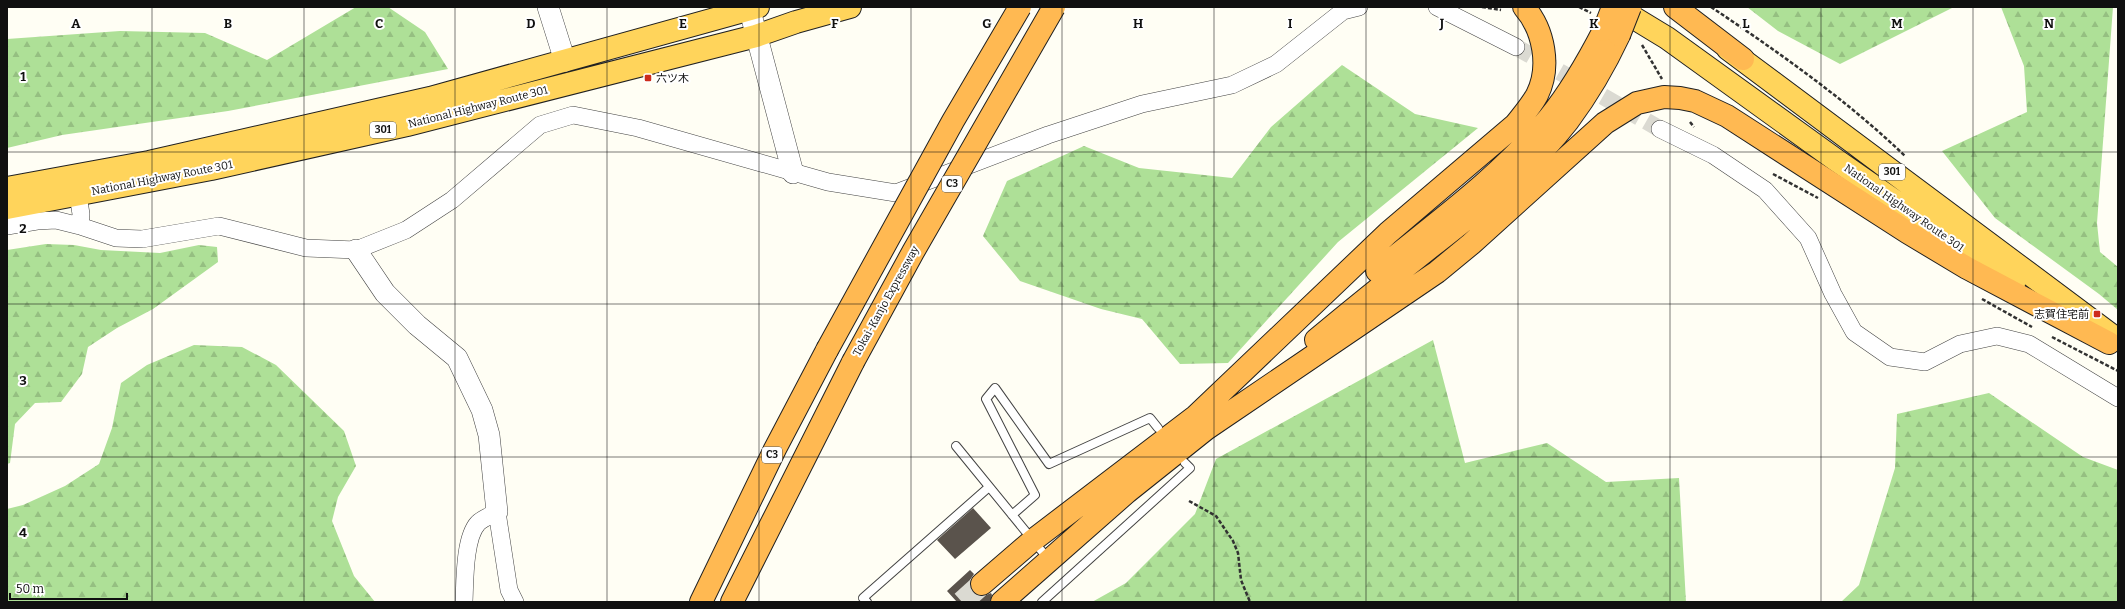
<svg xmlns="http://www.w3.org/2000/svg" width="2125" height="609" font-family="Bitter,'Noto Sans JP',serif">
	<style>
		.forest { fill: url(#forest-firs) }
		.building { fill: #5a534c }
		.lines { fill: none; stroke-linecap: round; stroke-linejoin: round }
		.minor-tunnel { stroke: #dbdad2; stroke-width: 17; stroke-dasharray: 17 8; stroke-linecap: butt }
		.motorway-tunnel { stroke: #dbdad2; stroke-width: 22; stroke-dasharray: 22 11; stroke-linecap: butt }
		.service-casing { stroke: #434343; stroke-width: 10 }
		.minor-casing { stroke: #434343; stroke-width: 18 }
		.tertiary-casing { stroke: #434343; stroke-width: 22 }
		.trunk-casing { stroke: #212121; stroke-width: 24 }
		.motorway-casing { stroke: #212121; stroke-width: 24 }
		.path { stroke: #323232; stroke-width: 2.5; stroke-dasharray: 4 2; stroke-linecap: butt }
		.service { stroke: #fff; stroke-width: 8 }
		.minor { stroke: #fff; stroke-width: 17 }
		.tertiary { stroke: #fff; stroke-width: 21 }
		.trunk { stroke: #ffd45b; stroke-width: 22 }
		.motorway { stroke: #ffb952; stroke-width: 22 }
		.motorway-bridge-casing { stroke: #212121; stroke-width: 24; stroke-linecap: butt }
		.motorway-bridge { stroke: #ffb952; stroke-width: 22 }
		.grid { fill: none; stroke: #101010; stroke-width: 1; stroke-opacity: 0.55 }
		.poi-dot { fill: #cd2c1c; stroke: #fff; stroke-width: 1.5 }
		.labels { text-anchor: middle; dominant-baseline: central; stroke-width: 4; stroke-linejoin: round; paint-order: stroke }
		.shield { fill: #fff; stroke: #585858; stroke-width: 1 }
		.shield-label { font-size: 10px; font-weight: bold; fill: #101010 }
		.poi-label { font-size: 11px; fill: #101010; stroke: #fff; text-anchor: start }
		.street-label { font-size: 11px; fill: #101010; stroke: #fff }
		.grid-label { font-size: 13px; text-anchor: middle; font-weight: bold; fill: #101010; stroke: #fff; stroke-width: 4; stroke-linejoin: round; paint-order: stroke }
	</style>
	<defs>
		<pattern id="forest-firs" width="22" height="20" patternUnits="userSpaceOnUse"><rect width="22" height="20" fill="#aee097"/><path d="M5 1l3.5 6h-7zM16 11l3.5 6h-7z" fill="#95bf81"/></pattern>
	</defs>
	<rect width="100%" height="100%" fill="#fffef4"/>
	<path class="forest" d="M356 7H388L425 32 448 69 228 111 62 135 7 148V39L120 31 205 33 267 60Z
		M1747 7H1954L1840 64 1778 31Z
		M2001 7H2113L2097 223 2100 252 2118 267V310L2099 294 1995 218 1942 151 2027 112 2024 66Z
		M1342 65 1415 114 1478 128 1338 242 1228 363 1180 364 1142 319 1101 309 1020 281 983 236 1007 181 1084 146 1139 168 1232 178 1271 127Z
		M46 244 74 245 101 250 160 253 199 245 217 247 218 262 153 309 117 328 88 347 82 374 61 402 35 403 15 424 10 463 7 464V250Z
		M1433 340 1465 463 1547 443 1606 482 1679 478 1686 602H1092L1126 583 1195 514 1216 459Z
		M194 345 242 347 276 365 344 431 356 466 338 497 332 521 354 576 375 602H7V509L23 505 65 486 99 464 112 428 121 383 147 365Z
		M1989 393 2083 457 2118 470V602H1841L1859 585 1895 468 1897 414Z"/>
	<path class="building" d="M973 508 991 528 955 559 937 540Z
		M970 570 974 574 970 580 972 592 978 596H984L991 593 992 595 990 602H957L947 591Z"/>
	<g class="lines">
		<path class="minor-tunnel" d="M1516 47 1660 129"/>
		<path class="motorway-tunnel" d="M962 602 982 584"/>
		<g class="service-casing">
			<path id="service" d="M956 446 1049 560
				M1012 515 1035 495 986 399 995 388 1049 464 1150 418 1158 428
				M867 602 863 598 989 487
				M1042 602 1190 468 1185 463"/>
		</g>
		<g class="minor-casing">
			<path id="minor" d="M1437 7 1516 47
				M1660 129 1713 155 1765 190 1808 238 1833 294 1854 332 1890 357 1925 362 1960 344 1997 336 2029 344 2118 398
				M78 195 81 214 80 226
				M7 226 37 221 56 220 80 226 116 238 142 239 219 226 306 248 356 250 406 230 452 200 540 125 573 115 638 128 828 182 896 193 1048 135 1142 104 1232 85 1276 64 1343 11 1359 7
				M464 602C465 582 464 538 478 523 483 518 492 515 497 512L509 590 515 602"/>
		</g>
		<g class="tertiary-casing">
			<path id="tertiary" d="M548 7 565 61
				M749 7 793 173
				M356 250 385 293 417 325 457 358 482 410 489 435 497 512"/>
		</g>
		<g class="trunk-casing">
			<path id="trunk" d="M1616 7 1667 38 1836 160 2014 284
				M1728 49 2118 340
				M7 188 149 162 430 98 758 7
				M7 208 211 169 407 125 756 36 796 22 850 7"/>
		</g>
		<g class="motorway-casing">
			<path id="motorway" d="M1675 7 1743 59
				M1377 271C1436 223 1500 177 1549 118 1571 91 1588 61 1604 30
				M1316 340C1354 308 1393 277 1432 246 1480 208 1530 170 1568 121 1588 94 1605 65 1619 35
				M982 584 1032 541 1196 416 1388 233 1515 125C1523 115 1531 106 1537 95 1551 67 1544 30 1524 7
				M701 602 775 449 827 350
				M732 602 853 362
				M1002 602 1127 492 1206 429 1437 272 1471 244 1605 123 1637 103 1664 97 1680 98 1695 101 1727 116 1907 232 1967 268 2109 343"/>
		</g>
		<path class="path" d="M1482 7 1501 10
			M1579 7 1591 13
			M1711 7C1777 51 1848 101 1905 156
			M1642 45 1662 79
			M1690 122 1694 127
			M1773 174 1818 198
			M1982 299 2032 327
			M2052 337 2118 371
			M1189 501 1216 516 1233 541 1238 553 1241 580 1250 602"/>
		<use href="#service" class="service"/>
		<use href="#minor" class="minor"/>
		<use href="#tertiary" class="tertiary"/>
		<use href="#trunk" class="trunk"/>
		<use href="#motorway" class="motorway"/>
		<g class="motorway-bridge-casing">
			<path id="motorway-bridge" d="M1604 30 1613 7
				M1619 35 1630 7
				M827 350 953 121 1020 7
				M853 362 913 252 1054 7"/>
		</g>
		<use href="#motorway-bridge" class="motorway-bridge"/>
	</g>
	<path class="grid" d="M152 7V602M304 7V602M455 7V602M607 7V602M759 7V602M911 7V602M1062 7V602M1214 7V602M1366 7V602M1518 7V602M1670 7V602M1821 7V602M1973 7V602M7 152H2118M7 304H2118M7 457H2118"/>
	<g class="poi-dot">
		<rect x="644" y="74" width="8" height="8" rx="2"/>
		<rect x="2093" y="310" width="8" height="8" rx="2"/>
	</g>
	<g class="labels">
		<g class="shield">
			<rect x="370" y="122" width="26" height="16" rx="3"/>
			<rect x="1879" y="164" width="26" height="16" rx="3"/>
			<rect x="942" y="176" width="20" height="16" rx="3"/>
			<rect x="762" y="447" width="20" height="16" rx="3"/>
		</g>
		<g class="shield-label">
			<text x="383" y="130">301</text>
			<text x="1892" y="172">301</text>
			<text x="952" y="184">C3</text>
			<text x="772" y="455">C3</text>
		</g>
		<g class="poi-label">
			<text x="656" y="78">六ツ木</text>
			<text x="2089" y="314" text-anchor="end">志賀住宅前</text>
		</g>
		<g class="street-label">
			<text transform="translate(478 107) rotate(-14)">National Highway Route 301</text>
			<text transform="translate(162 178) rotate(-11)">National Highway Route 301</text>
			<text transform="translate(1904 208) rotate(35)">National Highway Route 301</text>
			<text transform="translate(886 301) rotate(-61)">Tokai-Kanjo Expressway</text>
		</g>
	</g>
	<g class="grid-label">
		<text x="76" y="28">A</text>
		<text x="228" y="28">B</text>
		<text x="379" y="28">C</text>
		<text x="531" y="28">D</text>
		<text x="683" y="28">E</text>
		<text x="835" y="28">F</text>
		<text x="987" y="28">G</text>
		<text x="1138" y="28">H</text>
		<text x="1290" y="28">I</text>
		<text x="1442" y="28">J</text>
		<text x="1594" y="28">K</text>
		<text x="1746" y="28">L</text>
		<text x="1897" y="28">M</text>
		<text x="2049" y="28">N</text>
		<text x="23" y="81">1</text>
		<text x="23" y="233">2</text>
		<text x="23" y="385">3</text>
		<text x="23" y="537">4</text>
	</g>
	<rect width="2125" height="609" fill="none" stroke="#101010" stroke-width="16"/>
	<path d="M10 593v6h117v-6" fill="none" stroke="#101010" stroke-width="2"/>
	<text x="16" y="593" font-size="12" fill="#101010" stroke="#ffffff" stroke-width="3" paint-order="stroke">50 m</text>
</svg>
